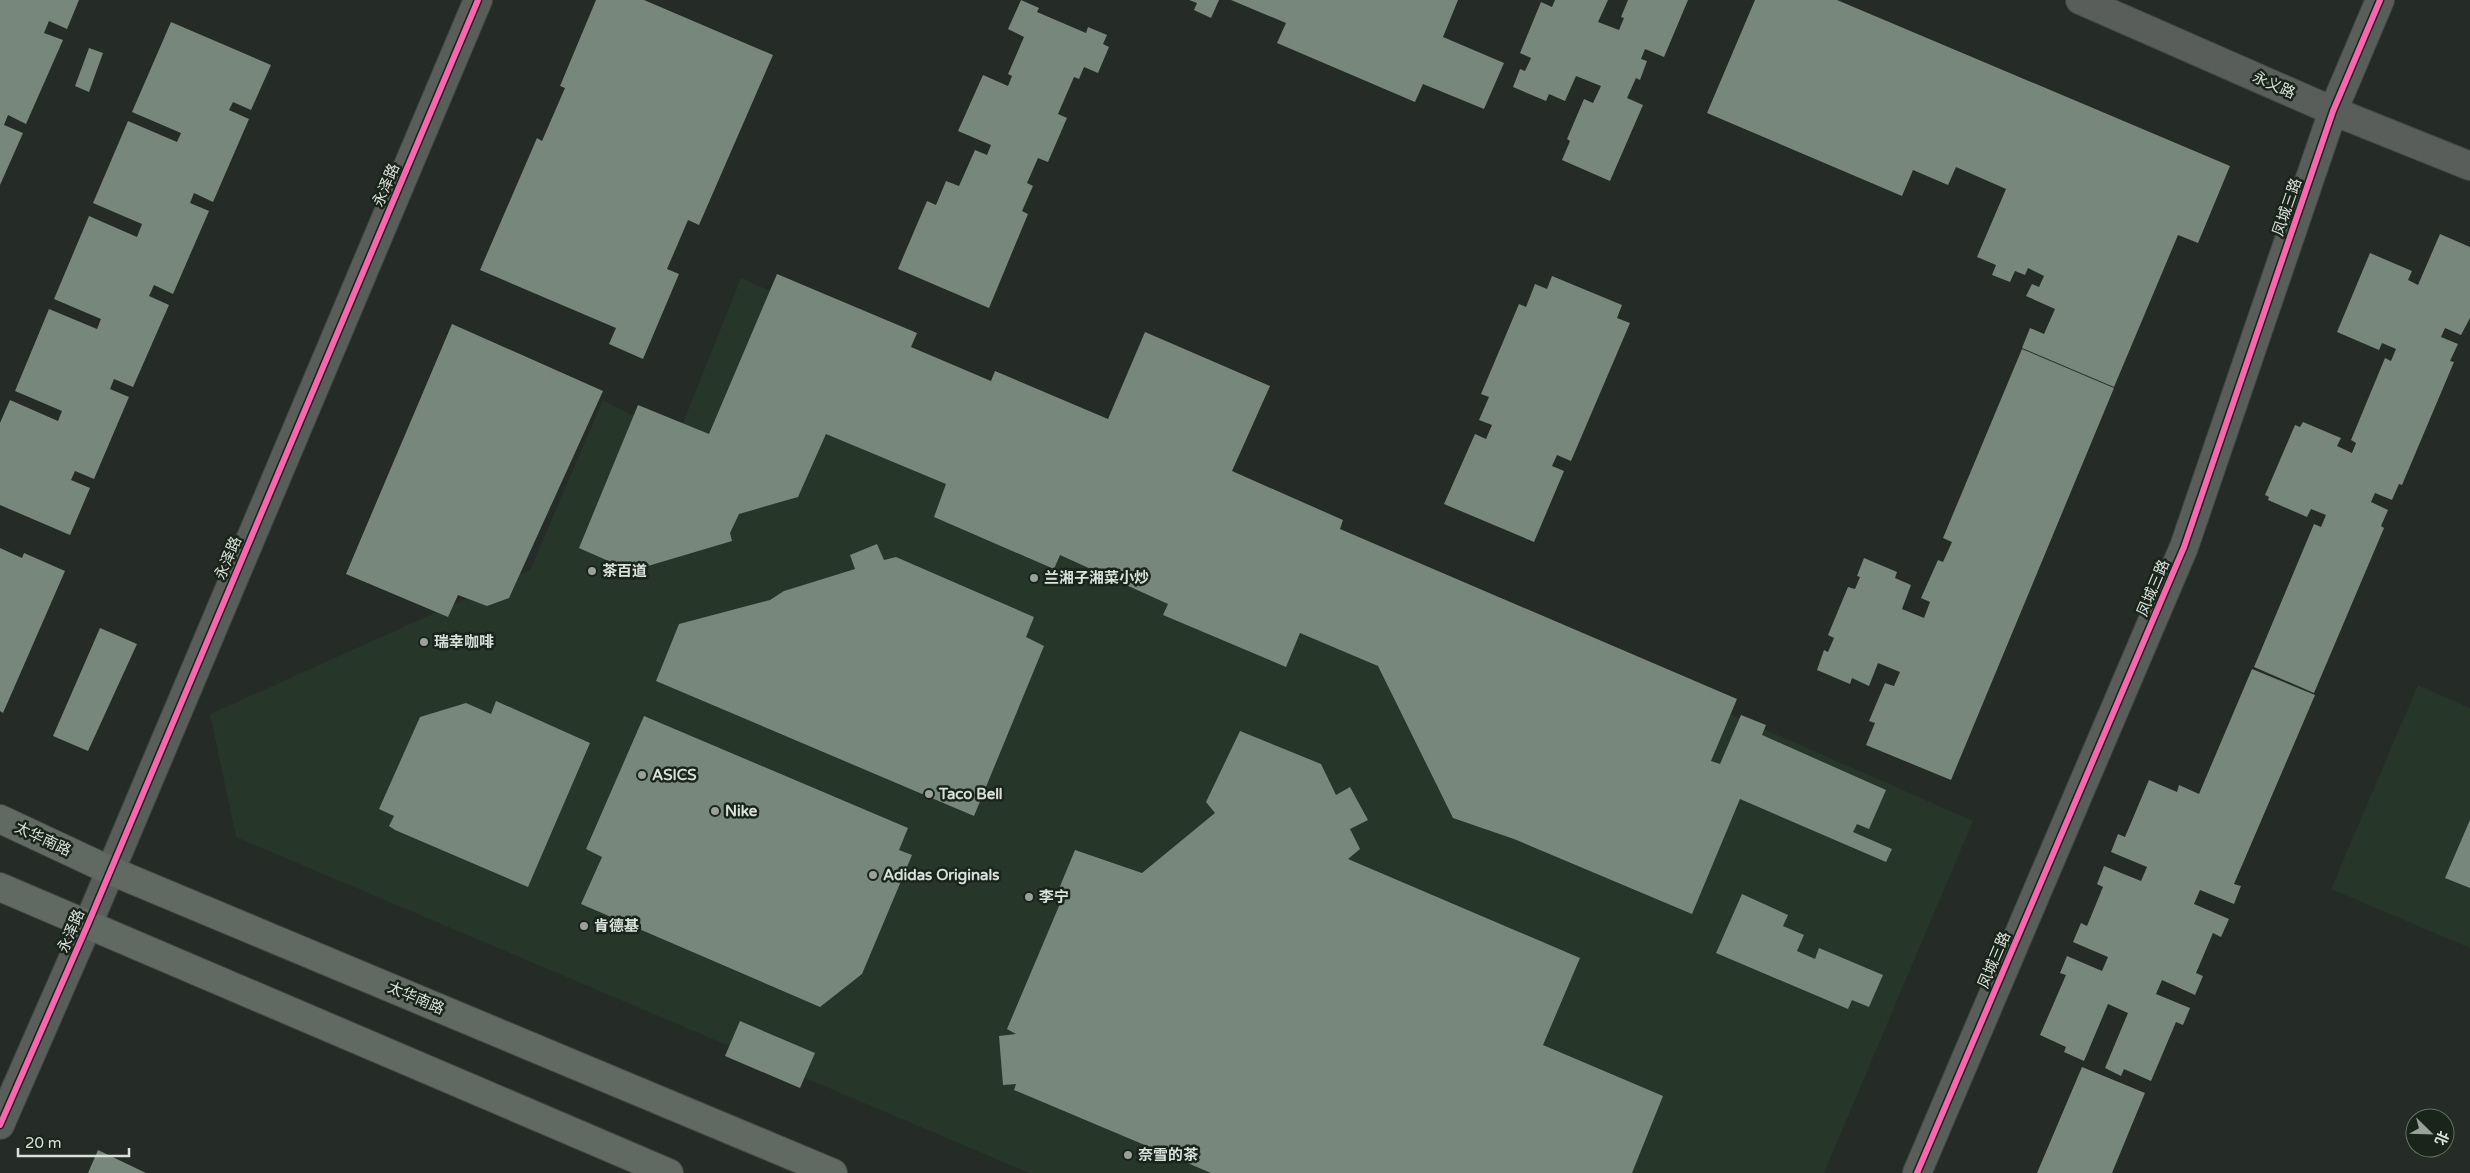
<svg xmlns="http://www.w3.org/2000/svg" width="2470" height="1173" font-family="'Varela Round','Noto Sans SC',sans-serif">
	<style>
		.built { fill: #263629 }
		.building { fill: #78877b }
		.lines { fill: none; stroke-linecap: round; stroke-linejoin: round }
		.minor-casing { stroke: #434844; stroke-width: 30 }
		.tertiary-casing { stroke: #434844; stroke-width: 30 }
		.primary-casing { stroke: #434844; stroke-width: 30 }
		.minor { stroke: #5a5e5b; stroke-width: 28 }
		.tertiary { stroke: #5a5e5b; stroke-width: 28 }
		.primary { stroke: #606a63; stroke-width: 28 }
		.cycleway-casing { stroke: #19241b; stroke-width: 9 }
		.cycleway { stroke: #f766af; stroke-width: 6 }
		.poi-dot { fill: #9aa19b; stroke: #19241b; stroke-width: 2 }
		.labels { text-anchor: middle; dominant-baseline: central; stroke-width: 5; stroke-linejoin: round; paint-order: stroke }
		.street-label { font-size: 15px; fill: #d9e1da; stroke: #19241b }
		.poi-label { font-size: 15px; font-weight: bold; fill: #d9e1da; stroke: #19241b; text-anchor: start }
	</style>
	<rect width="100%" height="100%" fill="#252b26"/>
	<path class="built" d="M741 278 1973 821 1824 1173H1029L236 837 210 714 530 570 603 400 677 438Z
		M2418 685 2470 708V948L2331 889Z"/>
	<path class="building" d="M0 0H79L67 29 49 21 44 33 63 40 26 124 8 115 4 125 23 133 0 185Z
		M596 0H644L773 55 699 225 688 220 667 269 679 274 643 359 609 344 616 328 480 270 537 138 542 141 565 88 560 86Z
		M1021 0 1039 8 1037 12 1086 33 1088 27 1107 35 1103 44 1109 47 1098 73 1084 67 1079 79 1074 77 1058 114 1067 118 1048 162 1038 158 1027 183 1033 186 1022 211 1028 214 989 308 898 269 927 201 936 205 946 181 959 186 975 150 987 155 991 145 958 131 983 75 1008 86 1012 76 1008 74 1024 37 1008 29Z
		M1189 0H1219L1211 18 1194 10 1197 3Z
		M1231 0H1458L1443 37 1504 63 1484 109 1423 84 1415 102 1277 43 1286 23Z
		M1555 0H1608L1598 22 1619 30 1624 18 1621 17 1628 0H1688L1664 57 1645 49 1641 59 1647 61 1640 80 1636 78 1627 98 1643 105 1610 181 1562 160 1570 141 1567 139 1584 99 1593 103 1601 86 1576 76 1565 101 1549 94 1546 101 1513 87 1520 69 1525 71 1531 58 1520 53 1541 2 1552 7Z
		M1755 0H1837L2230 166 2198 243 2178 235 2114 387 2022 348 2030 328 2044 334 2055 309 2026 296 2032 284 2039 287 2044 276 2028 268 2025 275 2015 271 2010 282 1992 275 1996 265 1977 257 2006 189 1956 167 1948 185 1913 170 1902 196 1707 113Z
		M171 22 271 65 251 110 233 102 229 110 249 119 213 202 194 193 190 203 209 211 173 294 154 285 149 296 169 305 133 387 114 379 110 389 129 397 94 479 75 471 71 480 90 488 70 535 0 505V423L10 400 58 421 62 411 15 391 49 309 97 329 101 319 54 299 89 216 137 237 142 224 93 203 128 121 177 142 181 133 132 112Z
		M89 48 103 53 89 92 75 86Z
		M2440 234 2470 247V318L2461 335 2445 328 2441 337 2458 344 2450 361 2454 362 2402 485 2399 484 2392 500 2375 493 2371 502 2388 510 2381 526 2384 528 2314 693 2254 667 2314 524 2321 527 2326 515 2311 509 2307 517 2268 500 2269 497 2265 495 2295 425 2300 427 2303 422 2341 438 2337 446 2352 453 2356 443 2351 440 2385 358 2391 361 2396 349 2382 343 2379 350 2337 332 2370 253 2412 271 2408 280 2418 285Z
		M777 274 917 333 911 347 991 381 995 371 1108 419 1145 332 1270 386 1232 471 1343 520 1340 529 1737 699 1711 761 1720 764 1741 715 1766 725 1762 735 1886 790 1869 829 1857 824 1853 832 1892 849 1886 862 1740 799 1692 914 1514 839 1453 818 1378 666 1300 633 1286 667 1163 615 1168 604 1060 555 1054 569 934 517 946 484 826 434 798 497 739 514 730 533 732 541 631 571 579 548 638 405 709 434Z
		M1552 276 1622 305 1617 318 1630 323 1571 461 1557 455 1552 466 1564 471 1534 542 1444 504 1475 434 1486 439 1492 425 1479 420 1489 397 1481 394 1519 304 1526 307 1535 284 1547 289Z
		M452 324 603 391 509 598 487 606 458 595 448 617 346 574Z
		M2022 349 2114 388 1951 780 1866 745 1875 723 1869 721 1885 683 1894 686 1900 672 1878 663 1869 686 1852 678 1850 684 1817 670 1824 650 1828 652 1834 638 1828 635 1848 587 1855 589 1860 577 1857 576 1864 558 1897 572 1895 578 1911 585 1902 609 1924 618 1930 602 1921 598 1938 560 1943 562 1952 542 1943 538Z
		M877 544 884 560 896 557 1034 617 1026 637 1044 646 974 816 656 681 679 624 770 600 784 591 855 569 850 555Z
		M0 548 22 558 24 553 65 571 3 713 0 711Z
		M100 628 137 644 88 751 53 736Z
		M2252 669 2315 695 2234 884 2241 886 2234 904 2200 890 2194 904 2229 919 2221 937 2213 933 2196 973 2203 976 2195 995 2162 980 2156 994 2190 1008 2183 1025 2176 1022 2151 1081 2124 1069 2121 1076 2105 1068 2128 1013 2108 1004 2084 1061 2064 1052 2066 1047 2040 1035 2066 975 2060 973 2067 956 2102 971 2108 957 2073 942 2081 923 2087 926 2103 887 2097 884 2104 866 2141 881 2147 867 2111 852 2118 834 2125 837 2149 780 2177 792 2179 785 2199 794Z
		M496 701 590 743 528 887 395 830 389 826 394 816 379 809 420 717 466 703 491 714Z
		M644 716 908 828 899 850 912 855 862 974 820 1007 581 904 602 857 586 849Z
		M1240 731 1321 764 1336 795 1350 787 1368 820 1350 829 1360 849 1348 859 1580 958 1543 1045 1663 1096 1632 1173H1211L1014 1090 1016 1084 1003 1085 999 1036 1016 1034 1007 1029 1062 899 1056 896 1075 850 1142 873 1215 813 1206 802Z
		M2470 820V888L2445 878Z
		M1742 894 1788 915 1783 926 1804 935 1797 951 1815 959 1819 948 1883 975 1869 1007 1852 1000 1848 1009 1716 953Z
		M740 1021 815 1053 800 1088 725 1056Z
		M2082 1067 2145 1093 2112 1173H2037Z
		M98 1150 146 1173H88Z"/>
	<g class="lines">
		<g class="minor-casing">
			<path id="minor" d="M0 1125 88 924 478 0"/>
		</g>
		<g class="tertiary-casing">
			<path id="tertiary" d="M2080 0 2333 111 2470 166
				M1917 1173 2184 547 2333 111 2380 0"/>
		</g>
		<g class="primary-casing">
			<path id="primary" d="M0 819 109 870 833 1173
				M0 887 669 1173"/>
		</g>
		<use href="#minor" class="minor"/>
		<use href="#tertiary" class="tertiary"/>
		<use href="#primary" class="primary"/>
		<g class="cycleway-casing">
			<path id="cycleway" d="M0 1125 88 924 478 0
				M1917 1173 2184 547 2333 111 2380 0"/>
		</g>
		<use href="#cycleway" class="cycleway"/>
	</g>
	<g class="poi-dot">
		<circle cx="592" cy="571" r="5"/>
		<circle cx="1034" cy="578" r="5"/>
		<circle cx="424" cy="642" r="5"/>
		<circle cx="642" cy="775" r="5"/>
		<circle cx="929" cy="794" r="5"/>
		<circle cx="715" cy="811" r="5"/>
		<circle cx="873" cy="875" r="5"/>
		<circle cx="1029" cy="897" r="5"/>
		<circle cx="584" cy="926" r="5"/>
		<circle cx="1128" cy="1155" r="5"/>
	</g>
	<g class="labels">
		<g class="street-label">
			<text transform="translate(2274 85) rotate(24)">永义路</text>
			<text transform="translate(386 185) rotate(-67)">永泽路</text>
			<text transform="translate(2287 207) rotate(-71)">凤城三路</text>
			<text transform="translate(228 558) rotate(-67)">永泽路</text>
			<text transform="translate(2153 588) rotate(-67)">凤城三路</text>
			<text transform="translate(43 839) rotate(25)">太华南路</text>
			<text transform="translate(71 931) rotate(-67)">永泽路</text>
			<text transform="translate(1994 960) rotate(-67)">凤城三路</text>
			<text transform="translate(416 998) rotate(23)">太华南路</text>
		</g>
		<g class="poi-label">
			<text x="602" y="571">茶百道</text>
			<text x="1044" y="578">兰湘子湘菜小炒</text>
			<text x="434" y="642">瑞幸咖啡</text>
			<text x="652" y="775">ASICS</text>
			<text x="939" y="794">Taco Bell</text>
			<text x="725" y="811">Nike</text>
			<text x="883" y="875">Adidas Originals</text>
			<text x="1039" y="897">李宁</text>
			<text x="594" y="926">肯德基</text>
			<text x="1138" y="1155">奈雪的茶</text>
		</g>
	</g>
	<g transform="translate(2430 1133) rotate(113)"><circle r="24" fill="#19241b" stroke="#667067"/>
	<path d="M0-4L9 19L0 12L-9 19Z" fill="#9aa19b"/>
	<text y="-8" font-size="14" font-weight="bold" text-anchor="middle" fill="#d9e1da">北</text>
	</g>
	<path d="M18 1148v8h111v-8" fill="none" stroke="#d9e1da" stroke-width="2.5"/>
	<text x="25" y="1148" font-size="15" fill="#d9e1da" stroke="#19241b" stroke-width="4" paint-order="stroke">20 m</text>
</svg>
